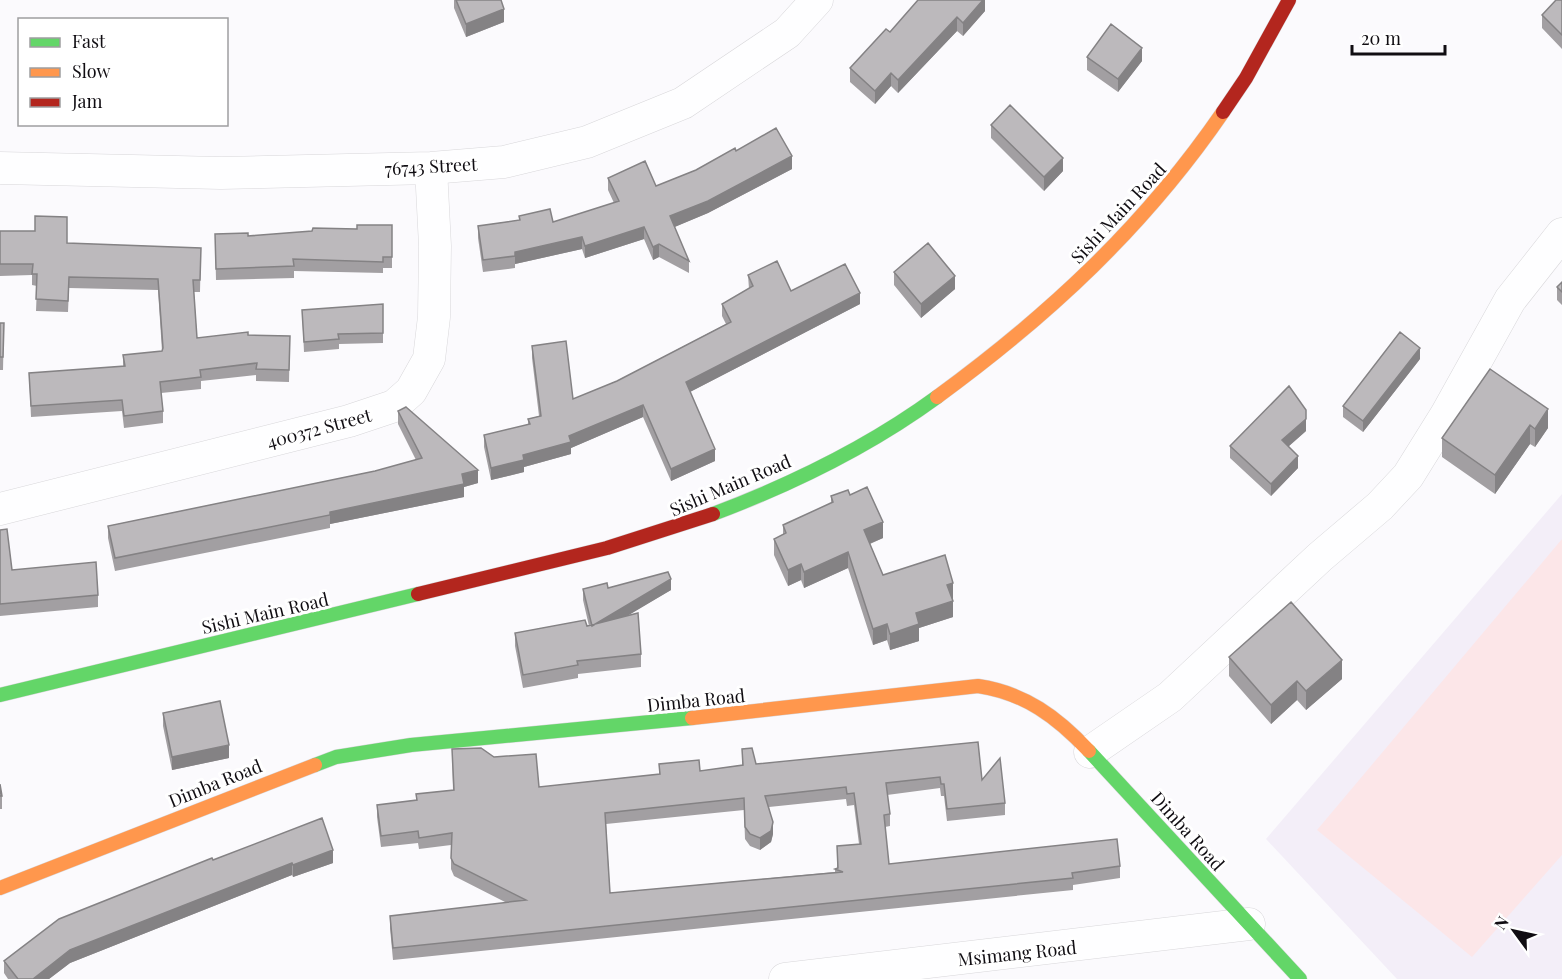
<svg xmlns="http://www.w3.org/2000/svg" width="1562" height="979" font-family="'Playfair Display',serif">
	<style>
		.built { fill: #f3eef8 }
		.green { fill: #fce6e8 }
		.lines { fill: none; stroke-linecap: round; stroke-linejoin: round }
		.street-casing { stroke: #d8d7da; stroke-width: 33 }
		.fast-casing { stroke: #d8d7da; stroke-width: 15 }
		.slow-casing { stroke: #d8d7da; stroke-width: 15 }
		.jam-casing { stroke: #d8d7da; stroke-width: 15 }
		.street { stroke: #fefeff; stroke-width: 32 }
		.fast { stroke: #63d668; stroke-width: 14 }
		.slow { stroke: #ff974d; stroke-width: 14 }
		.jam { stroke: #b3261e; stroke-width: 14 }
		.wall { fill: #a29fa2; fill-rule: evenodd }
		.shaded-wall { fill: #848284 }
		.building { fill: #bcb9bc; stroke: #848284; stroke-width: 1.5; fill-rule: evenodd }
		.labels { text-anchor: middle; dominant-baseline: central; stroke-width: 6; stroke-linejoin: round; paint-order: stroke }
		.street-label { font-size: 18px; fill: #100d12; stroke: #fff }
	</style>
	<rect width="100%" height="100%" fill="#fbfafd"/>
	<path class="built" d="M1562 494V979H1397L1266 839Z"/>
	<path class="green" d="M1562 539V855L1472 957 1317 830Z"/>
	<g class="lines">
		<g class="street-casing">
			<path id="street" d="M0 168 221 173 431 168 504 162 587 142 683 103 787 33 817 0
				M0 509 349 421 394 406 411 391 429 359 434 317 435 246 431 168
				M1090 752 1170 697 1320 557 1380 506 1408 476 1446 415 1510 300 1562 234
				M785 979 1249 924"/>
		</g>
		<g class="fast-casing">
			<path id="fast" d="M713 514C790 485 870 446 937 397
				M0 695 418 594
				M1089 751 1300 979
				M315 765 336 757 411 745 692 718"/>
		</g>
		<g class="slow-casing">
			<path id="slow" d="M937 397C1049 315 1144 227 1223 112
				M692 718 978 686C1025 693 1057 717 1089 751
				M0 888 315 765"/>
		</g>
		<g class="jam-casing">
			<path id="jam" d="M1223 112 1246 78 1289 0
				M418 594 607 548 713 514"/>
		</g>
		<use href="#street" class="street"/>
		<use href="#fast" class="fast"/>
		<use href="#slow" class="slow"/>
		<use href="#jam" class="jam"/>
	</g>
	<path class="wall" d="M454 0H501L504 22 466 37 454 8Z
		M985 0V11L963 36 957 31 898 93 891 86 875 104 850 82V68L890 32Z
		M1562 0V49L1542 28V15Z
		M1087 57 1142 61 1118 92 1087 70Z
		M991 125 1063 171 1044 191 991 138Z
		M736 151 792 169 708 213 674 227 689 261V273L659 257 653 260 644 239 585 258 582 249 515 264V268L483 272 478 238V226L519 220V216L553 222 614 203 608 190V178L656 186 696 170Z
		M392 225V268H383V273L294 271V278L216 280 215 234 248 236 357 229Z
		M0 231 67 243 201 248 200 292H194L197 338 248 335 290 336 289 382 256 381V375L201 381V389L161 393 163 411V423L124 428 122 411 31 417 29 373 123 367V355L162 351 158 290 69 288 68 312 36 311 37 286 32 285V275L0 276Z
		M894 272 955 289 921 318 894 285Z
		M748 275 791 291 860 304 690 392 715 461 671 481 643 417 571 448V454L524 467V472L491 480 484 447V435L528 425V419L539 416 532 358V346L573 399 617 381 726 324 722 316V304L749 289Z
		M1562 282V305L1557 300V287Z
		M383 304V343L339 344V349L304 352 302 310Z
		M0 323H4L3 370H0Z
		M1420 359 1363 432 1343 417V406Z
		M1490 369 1548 428 1535 447 1530 444 1495 494 1442 457V438Z
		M398 411 478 483 464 487V497L330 524V528L115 571 108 538V526L375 471 416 460 398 424Z
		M1306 431 1288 447 1298 468 1271 496 1230 458V446Z
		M850 495 883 538 870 544 883 575 953 600H952L953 617 919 628V641L890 650 887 640 873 645 848 568 804 588 801 580 788 586 774 555V539L783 534V525L831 503V496Z
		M0 530 12 570 98 595V607L0 616Z
		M608 588 671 590 626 616 641 654V667L578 674V678L523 688 515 646V633L589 626 583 600V589Z
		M1229 657 1342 679 1306 710 1297 700 1271 724 1229 676Z
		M163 713 229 758 172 770 163 726Z
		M452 749 494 757 539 787 659 774V764L700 771 742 765V749L756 764 982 780 1005 803V815L947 821 944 796H941L940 788 887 795 890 814V826L885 827 889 864 1120 866V878L1073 885V890L393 960 390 928V916L507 903 454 876 451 869V845L419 849 418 843 381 847 377 817V805L416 800V794L453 790ZM846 799 847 806 854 805 859 844 837 846V868L835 869V872L610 893 606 824 744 810 745 839 750 846 760 850 771 842 773 834 769 807Z
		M0 784 2 796V809H0Z
		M213 860 333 863 293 877 292 875 70 963 49 979H8L4 973V961Z"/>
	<path class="shaded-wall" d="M983 0H985V11L963 36V23Z
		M504 9V22L466 37V24Z
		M957 17V31L898 93V80Z
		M1142 48V61L1118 92V79Z
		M891 73V86L875 104V91Z
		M792 156V169L708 213 670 229V216Z
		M1063 158V171L1044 191V177Z
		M644 227V239L585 258V246Z
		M582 237V249L515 264V252Z
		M659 244V257L653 260V247Z
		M955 276V289L921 318V304Z
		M860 293V304L686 394V382Z
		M1420 348V359L1363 432V421Z
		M643 405V417L571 448V454L524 467V472L491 480V468L569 436Z
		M1548 409V428L1535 447V429Z
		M1306 419V431L1282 452V440Z
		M1530 425V444L1495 494V475Z
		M715 449V461L671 481V469Z
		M1298 456V468L1271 496V484Z
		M478 470V483L464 487V497L330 524V512Z
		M883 522V538L864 546V530Z
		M848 552V568L804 588V572Z
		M801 564V580L788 586V570Z
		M671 579V590L592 637V626Z
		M953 583V600L947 602V585Z
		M953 601V617L919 628V641L890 650V634L916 613Z
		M887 624V640L873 645V629Z
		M1342 660V679L1306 710V691Z
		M1297 681V700L1271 724V705Z
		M229 745V758L172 770V757Z
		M773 822V834L771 842 760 850V838Z
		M333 850V863L293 877V865Z
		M292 863V875L70 963 49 979H33L70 950Z"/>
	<path class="building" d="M456 0H501L504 9 466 24Z
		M918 0H983L963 23 957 17 898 80 891 73 875 91 850 68 886 29 890 32Z
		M1556 0H1562V35L1542 15Z
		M1111 24 1142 48 1118 79 1087 57Z
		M1010 105 1063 158 1044 177 991 125Z
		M776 128 792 156 708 201 670 216 689 261 659 244 653 247 644 227 585 246 582 237 515 252V256L483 260 478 226 520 220 519 216 550 209 553 222 619 201 608 178 645 161 656 186 696 170 735 148 736 151Z
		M35 216 67 217V243L201 248 200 280H193L197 338 248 332V335L290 336 289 370 256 369 257 363 200 370 201 377 160 382 163 411 124 416 122 400 31 406 29 373 125 366 123 355 162 351 163 348 158 279 69 277 68 301 36 299 37 274H32L33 264H0V231H35Z
		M357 225H392V257H383V262L293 259 294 266 216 269 215 234 248 233V236L312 231 313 228 357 229Z
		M928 243 955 276 921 304 894 272Z
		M777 261 791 291 845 264 860 293 686 382 715 449 671 469 643 405 569 436 571 442 523 455 524 460 491 468 484 435 530 424 528 419 541 416 532 346 566 341 573 399 617 381 731 322 722 304 753 286 748 275Z
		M1562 282V292L1557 287Z
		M383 304V333L338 334 339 339 304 342 302 310Z
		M0 323H4L3 357H0Z
		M1400 332 1420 348 1363 421 1343 406Z
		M1490 369 1548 409 1535 429 1530 425 1495 475 1442 438Z
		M1289 386 1306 410V419L1282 440 1298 456 1271 484 1230 446Z
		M406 407 478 470 462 474 464 484 330 512V515L115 558 108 526 375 471 422 458 398 411Z
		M867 487 883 522 864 530 883 575 945 555 953 583 947 585 953 601 916 613 919 624 890 634 887 624 873 629 848 552 804 572 801 564 788 570 774 539 786 533 783 525 833 502 831 496 848 490 850 495Z
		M7 529 12 570 96 562 98 595 0 604V530Z
		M668 572 671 579 592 626 583 589 607 583 608 588Z
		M1291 602 1342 660 1306 691 1297 681 1271 705 1229 657Z
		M638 613 641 654 577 661 578 665 523 675 515 633 585 620 587 626Z
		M220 701 229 745 172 757 163 713Z
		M978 742 982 780 1000 758 1005 803 947 809 944 784H941L940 777 886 783 890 814 884 815 889 864 1117 839 1120 866 1072 873 1073 878 393 948 390 916 526 900 454 864 451 858 452 833 419 838 418 831 381 836 377 805 417 800 416 794 454 790 452 749 481 748 494 757 536 754 539 787 660 774 659 764 699 760 700 771 743 765 742 749 752 748 756 764ZM846 787 847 794 854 793 861 844 837 846 838 868 835 869 843 872 610 893 605 813 744 798 745 827 750 834 760 838 771 831 773 822 765 796Z
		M0 784 2 796H0Z
		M322 818 333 850 293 865 292 863 70 950 33 979H18L4 961 59 919 212 858 213 860Z"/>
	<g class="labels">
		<g class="street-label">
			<text transform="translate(431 166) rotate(-3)">76743 Street</text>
			<text transform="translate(1118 213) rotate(-47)">Sishi Main Road</text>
			<text transform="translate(319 428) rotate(-15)">400372 Street</text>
			<text transform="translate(730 485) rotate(-23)">Sishi Main Road</text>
			<text transform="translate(265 613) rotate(-13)">Sishi Main Road</text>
			<text transform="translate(696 700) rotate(-6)">Dimba Road</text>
			<text transform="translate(215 783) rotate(-22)">Dimba Road</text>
			<text transform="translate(1188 831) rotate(48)">Dimba Road</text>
			<text transform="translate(1017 953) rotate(-6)">Msimang Road</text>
		</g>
	</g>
	<rect x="18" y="18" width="210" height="108" fill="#ffffff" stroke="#9f9ea0" stroke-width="1.5"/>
	<rect x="30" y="38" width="30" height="9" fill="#63d668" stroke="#9f9ea0" stroke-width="1.5"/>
	<text x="72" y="48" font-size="18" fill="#100d12">Fast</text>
	<rect x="30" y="68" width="30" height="9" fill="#ff974d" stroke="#9f9ea0" stroke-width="1.5"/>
	<text x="72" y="78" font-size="18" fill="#100d12">Slow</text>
	<rect x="30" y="98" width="30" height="9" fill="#b3261e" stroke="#9f9ea0" stroke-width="1.5"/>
	<text x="72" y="108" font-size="18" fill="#100d12">Jam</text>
	<g transform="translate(1514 931) rotate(303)" stroke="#ffffff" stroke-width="4.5" paint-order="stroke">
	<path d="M0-4.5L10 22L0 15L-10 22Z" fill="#100d12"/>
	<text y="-9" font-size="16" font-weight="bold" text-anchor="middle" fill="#100d12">N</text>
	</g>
	<path d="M1352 45v9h93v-9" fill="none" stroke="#100d12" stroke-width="3"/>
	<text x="1361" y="45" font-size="18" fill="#100d12" stroke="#ffffff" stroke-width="4.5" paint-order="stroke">20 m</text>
</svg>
